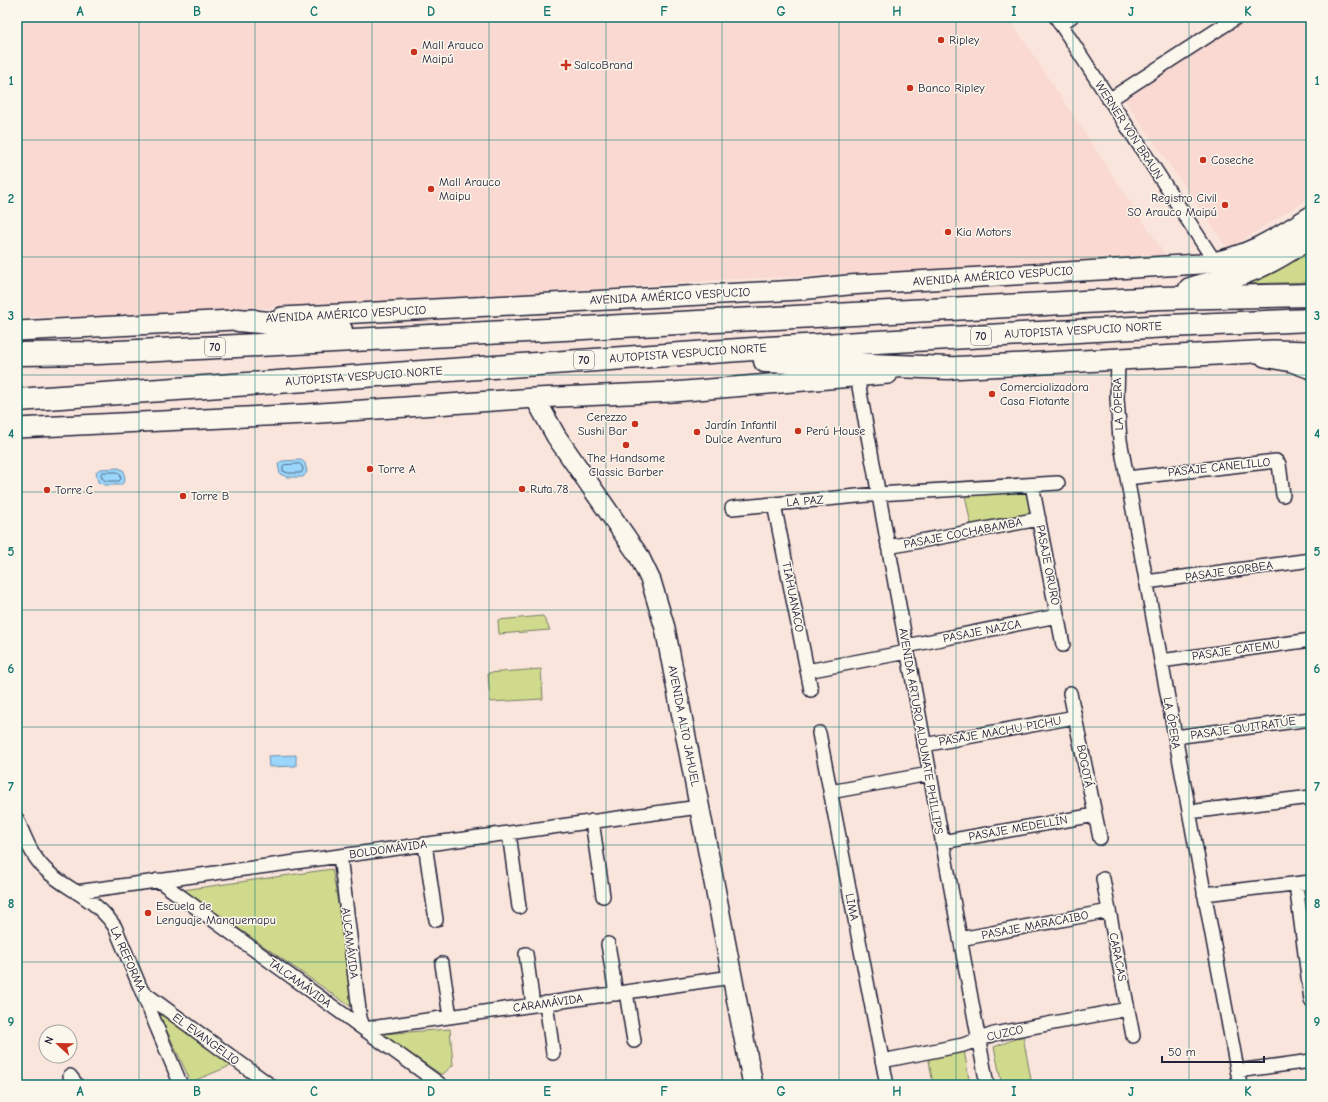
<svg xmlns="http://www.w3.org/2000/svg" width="1328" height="1102" font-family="'Comic Neue',sans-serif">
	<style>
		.built { fill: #f9d9d1 }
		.green { fill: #cfda8d; stroke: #787e64 }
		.water { fill: #9ad6fb; stroke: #6a8eae }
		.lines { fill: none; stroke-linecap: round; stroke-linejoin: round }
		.shore { stroke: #526a88; stroke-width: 1 }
		.street-casing { stroke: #22223b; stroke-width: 16 }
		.secondary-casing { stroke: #22223b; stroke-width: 22 }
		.primary-casing { stroke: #22223b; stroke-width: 24 }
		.highway-casing { stroke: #22223b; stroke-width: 25 }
		.street { stroke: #fbf7ec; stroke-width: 13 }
		.secondary { stroke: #fbf7ec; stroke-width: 19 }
		.primary { stroke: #fbf7ec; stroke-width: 21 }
		.highway { stroke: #fbf7ec; stroke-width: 22 }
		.grid { fill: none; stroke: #0f766e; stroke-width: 1; stroke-opacity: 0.55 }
		.poi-dot { fill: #c8321e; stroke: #fbf7ec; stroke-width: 1.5 }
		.labels { text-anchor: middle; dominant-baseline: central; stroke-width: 3; stroke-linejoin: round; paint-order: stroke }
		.shield { fill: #fbf7ec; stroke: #636270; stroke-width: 1 }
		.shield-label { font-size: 11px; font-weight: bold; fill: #22223b }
		.poi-label { font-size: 12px; fill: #22223b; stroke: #fbf7ec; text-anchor: start }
		.street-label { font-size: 12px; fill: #22223b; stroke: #fbf7ec }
		.neatline { fill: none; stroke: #0f766e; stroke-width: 1.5 }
		.grid-label { font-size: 13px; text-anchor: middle; font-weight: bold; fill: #0f766e }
	</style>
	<rect width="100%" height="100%" fill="#fae5dc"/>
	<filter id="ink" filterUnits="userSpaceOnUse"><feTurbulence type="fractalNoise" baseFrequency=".025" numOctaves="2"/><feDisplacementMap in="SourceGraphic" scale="8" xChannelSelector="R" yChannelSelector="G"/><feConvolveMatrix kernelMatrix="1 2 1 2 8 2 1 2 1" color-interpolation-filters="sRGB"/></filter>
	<g filter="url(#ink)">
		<path class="built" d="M17 17H1008L1166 256 981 269 731 279 522 294 308 305 211 312 17 318Z
			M1247 17H1311V197L1228 249 1122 96Z"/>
		<path class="green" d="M1311 246V282L1247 284Z
			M1019 490 1028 495 1031 513 1028 517 971 525 965 495Z
			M543 616 550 630 499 634 498 620Z
			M541 669 543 699 490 702 488 673Z
			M332 869 357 1011 183 890Z
			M158 1012 235 1064 191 1082Z
			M450 1029 453 1065 442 1075 381 1034Z
			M1023 1036 1032 1085H1002L994 1047Z
			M964 1050 970 1085H933L928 1055Z"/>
		<path class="water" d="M301 460 305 463 307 472 303 477H287L280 474 278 464 282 461Z
			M119 468 124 471 125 480 121 485H105L98 482 96 472 100 469Z
			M296 755V766L269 767 268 756Z"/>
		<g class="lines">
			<path class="shore" d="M300 464 302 466 303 470 301 473H288L283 471V466L284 465Z
				M103 472H118L120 474 121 479 119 481H106L102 478 101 474Z"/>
			<g class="street-casing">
				<path id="street" d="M1056 17 1215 262
					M1060 24 1071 17
					M1109 100 1237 17
					M1118 359 1117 398 1120 440 1240 1085
					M857 376 987 1085
					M1127 478 1276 461 1279 464 1283 495
					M1032 485 1063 645
					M774 504 811 690
					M732 508 878 494 1058 483
					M888 547 1039 519
					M1146 582 1311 560
					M906 646 1057 616
					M1161 661 1311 640
					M807 671 907 652
					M1070 693 1100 838
					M819 733 886 1080
					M1175 737 1311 719
					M924 745 1075 717
					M830 792 929 774
					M1189 812 1311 797
					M17 819C25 837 31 856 46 870 57 881 71 888 84 897 96 905 107 915 115 927L181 1085
					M592 821 603 896
					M509 833 519 907
					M942 842 1095 815
					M425 844 436 920
					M340 856 360 1018 364 1029 732 977
					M1103 879 1133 1036
					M158 880 441 1085
					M1296 884 1311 1000
					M76 892 699 807
					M1204 894 1311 882
					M960 939 1109 911
					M608 944 616 994
					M526 954 533 1005
					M442 964 450 1017
					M143 992 270 1085
					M626 992 634 1041
					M546 1003 553 1053
					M882 1061 963 1045 994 1034 1128 1009
					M1237 1071 1311 1061
					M70 1076 77 1085"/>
			</g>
			<g class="secondary-casing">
				<path id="secondary" d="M282 317 799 290 848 285 1200 264C1244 259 1275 239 1311 216
					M17 331 253 319
					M1265 357 1292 362 1311 369
					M535 398 556 436 639 556 651 581 665 628 753 1085
					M17 428 306 414 535 398 673 392 888 374"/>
			</g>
			<g class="primary-casing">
				<path id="primary" d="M949 368 1273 351 1311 352"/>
			</g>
			<g class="highway-casing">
				<path id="highway" d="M1190 289C1207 284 1224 280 1241 274 1266 265 1290 251 1311 235
					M238 320 341 330
					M17 354 98 353 199 348 1160 298 1311 295
					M765 361 949 368
					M17 400 768 348 1168 326 1311 320"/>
			</g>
			<use href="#street" class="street"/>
			<use href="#secondary" class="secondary"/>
			<use href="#primary" class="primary"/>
			<use href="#highway" class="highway"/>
		</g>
	</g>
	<path class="grid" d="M139 17V1085M255 17V1085M372 17V1085M489 17V1085M606 17V1085M722 17V1085M839 17V1085M956 17V1085M1073 17V1085M1189 17V1085M17 140H1311M17 257H1311M17 375H1311M17 492H1311M17 610H1311M17 727H1311M17 845H1311M17 962H1311"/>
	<g class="poi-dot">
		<circle cx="941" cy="40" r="4"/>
		<circle cx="414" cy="52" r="4"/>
		<path d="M564 59h4v4h4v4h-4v4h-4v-4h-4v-4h4z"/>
		<circle cx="910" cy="88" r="4"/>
		<circle cx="1203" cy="160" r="4"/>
		<circle cx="431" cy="189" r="4"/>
		<circle cx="1225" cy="205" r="4"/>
		<circle cx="948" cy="232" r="4"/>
		<circle cx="992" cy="394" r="4"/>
		<circle cx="635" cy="424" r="4"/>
		<circle cx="798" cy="431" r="4"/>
		<circle cx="697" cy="432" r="4"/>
		<circle cx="626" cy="445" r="4"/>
		<circle cx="370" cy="469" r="4"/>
		<circle cx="522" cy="489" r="4"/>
		<circle cx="47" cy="490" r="4"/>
		<circle cx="183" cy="496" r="4"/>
		<circle cx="148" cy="913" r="4"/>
	</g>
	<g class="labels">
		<g class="shield">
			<rect x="971" y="327" width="20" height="18" rx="3"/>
			<rect x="205" y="338" width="20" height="18" rx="3"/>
			<rect x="574" y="351" width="20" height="18" rx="3"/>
		</g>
		<g class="shield-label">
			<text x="981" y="336">70</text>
			<text x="215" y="347">70</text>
			<text x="584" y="360">70</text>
		</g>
		<g class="poi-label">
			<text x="949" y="40">Ripley</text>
			<text x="422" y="45">Mall Arauco<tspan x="422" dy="14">Maipú</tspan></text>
			<text x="574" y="65">SalcoBrand</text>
			<text x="918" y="88">Banco Ripley</text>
			<text x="1211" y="160">Coseche</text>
			<text x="439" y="182">Mall Arauco<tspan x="439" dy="14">Maipu</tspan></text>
			<text x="1217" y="198" text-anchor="end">Registro Civil<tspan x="1217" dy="14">SO Arauco Maipú</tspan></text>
			<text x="956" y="232">Kia Motors</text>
			<text x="1000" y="387">Comercializadora<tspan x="1000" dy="14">Casa Flotante</tspan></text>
			<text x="627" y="417" text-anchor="end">Cerezzo<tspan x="627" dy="14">Sushi Bar</tspan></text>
			<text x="705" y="425">Jardín Infantil<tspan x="705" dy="14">Dulce Aventura</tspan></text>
			<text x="806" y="431">Perú House</text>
			<text x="626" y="458" text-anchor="middle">The Handsome<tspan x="626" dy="14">Classic Barber</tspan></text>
			<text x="378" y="469">Torre A</text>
			<text x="530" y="489">Ruta 78</text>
			<text x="55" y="490">Torre C</text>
			<text x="191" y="496">Torre B</text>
			<text x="156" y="906">Escuela de<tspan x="156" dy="14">Lenguaje Manquemapu</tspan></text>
		</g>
		<g class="street-label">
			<text transform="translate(1129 130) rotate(57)">WERNER VON BRAUN</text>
			<text transform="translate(993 276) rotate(-4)">AVENIDA AMÉRICO VESPUCIO</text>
			<text transform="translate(670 296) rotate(-3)">AVENIDA AMÉRICO VESPUCIO</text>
			<text transform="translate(346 314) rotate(-3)">AVENIDA AMÉRICO VESPUCIO</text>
			<text transform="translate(1083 330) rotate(-3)">AUTOPISTA VESPUCIO NORTE</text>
			<text transform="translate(688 353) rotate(-4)">AUTOPISTA VESPUCIO NORTE</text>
			<text transform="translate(364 376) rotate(-4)">AUTOPISTA VESPUCIO NORTE</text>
			<text transform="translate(1118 404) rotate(-92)">LA ÓPERA</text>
			<text transform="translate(1219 467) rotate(-6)">PASAJE CANELILLO</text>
			<text transform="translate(805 501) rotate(-5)">LA PAZ</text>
			<text transform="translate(963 533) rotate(-11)">PASAJE COCHABAMBA</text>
			<text transform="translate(1048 565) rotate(79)">PASAJE ORURO</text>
			<text transform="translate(1229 571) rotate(-8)">PASAJE GORBEA</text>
			<text transform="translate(793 597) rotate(79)">TIAHUANACO</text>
			<text transform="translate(982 631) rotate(-11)">PASAJE NAZCA</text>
			<text transform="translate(1236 650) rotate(-8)">PASAJE CATEMU</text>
			<text transform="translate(1172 723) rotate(80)">LA ÓPERA</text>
			<text transform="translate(684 726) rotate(79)">AVENIDA ALTO JAHUEL</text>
			<text transform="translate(1243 728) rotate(-8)">PASAJE QUITRATÚE</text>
			<text transform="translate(921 731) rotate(80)">AVENIDA ARTURO ALDUNATE PHILLIPS</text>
			<text transform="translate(1000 731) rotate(-10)">PASAJE MACHU PICHU</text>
			<text transform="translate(1085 766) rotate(79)">BOGOTÁ</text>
			<text transform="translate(1018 828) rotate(-10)">PASAJE MEDELLÍN</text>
			<text transform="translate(388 849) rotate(-8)">BOLDOMÁVIDA</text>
			<text transform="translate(852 907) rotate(79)">LIMA</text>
			<text transform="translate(1035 925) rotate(-11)">PASAJE MARACAIBO</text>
			<text transform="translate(350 943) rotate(83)">AUCAMÁVIDA</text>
			<text transform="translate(1118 957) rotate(79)">CARACAS</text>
			<text transform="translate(128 959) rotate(66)">LA REFORMA</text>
			<text transform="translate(300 983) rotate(36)">TALCAMÁVIDA</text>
			<text transform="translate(548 1003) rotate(-8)">CARAMÁVIDA</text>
			<text transform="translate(1005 1033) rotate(-13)">CUZCO</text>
			<text transform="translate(206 1039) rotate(36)">EL EVANGELIO</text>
		</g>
	</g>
	<rect width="1328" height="1102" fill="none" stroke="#fbf7ec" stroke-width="44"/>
	<g transform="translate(58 1044) rotate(292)"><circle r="19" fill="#fbf7ec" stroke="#a4a2a5"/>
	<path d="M0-3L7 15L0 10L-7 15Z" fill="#c8321e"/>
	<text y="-6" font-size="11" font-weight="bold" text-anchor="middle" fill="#22223b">N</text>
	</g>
	<path d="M1162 1056v6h102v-6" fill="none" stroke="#22223b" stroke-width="2"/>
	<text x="1168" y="1056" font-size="12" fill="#22223b" stroke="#fbf7ec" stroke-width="3" paint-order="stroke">50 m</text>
	<rect x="22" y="22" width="1284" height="1058" class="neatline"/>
	<g class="grid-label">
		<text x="80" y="16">A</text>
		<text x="197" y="16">B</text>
		<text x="314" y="16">C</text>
		<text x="431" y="16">D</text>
		<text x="547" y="16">E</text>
		<text x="664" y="16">F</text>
		<text x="781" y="16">G</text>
		<text x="897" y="16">H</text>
		<text x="1014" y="16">I</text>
		<text x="1131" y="16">J</text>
		<text x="1248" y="16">K</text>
		<text x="11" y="85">1</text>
		<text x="1317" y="85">1</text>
		<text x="11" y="203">2</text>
		<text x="1317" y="203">2</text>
		<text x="11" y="320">3</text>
		<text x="1317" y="320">3</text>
		<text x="11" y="438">4</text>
		<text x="1317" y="438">4</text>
		<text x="11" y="556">5</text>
		<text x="1317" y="556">5</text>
		<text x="11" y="673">6</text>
		<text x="1317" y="673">6</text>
		<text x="11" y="791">7</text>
		<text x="1317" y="791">7</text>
		<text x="11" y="908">8</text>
		<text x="1317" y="908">8</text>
		<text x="11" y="1026">9</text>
		<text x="1317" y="1026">9</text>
		<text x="80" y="1096">A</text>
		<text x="197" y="1096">B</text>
		<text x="314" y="1096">C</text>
		<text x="431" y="1096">D</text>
		<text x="547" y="1096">E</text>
		<text x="664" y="1096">F</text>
		<text x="781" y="1096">G</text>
		<text x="897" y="1096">H</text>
		<text x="1014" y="1096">I</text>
		<text x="1131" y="1096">J</text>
		<text x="1248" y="1096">K</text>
	</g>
</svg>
